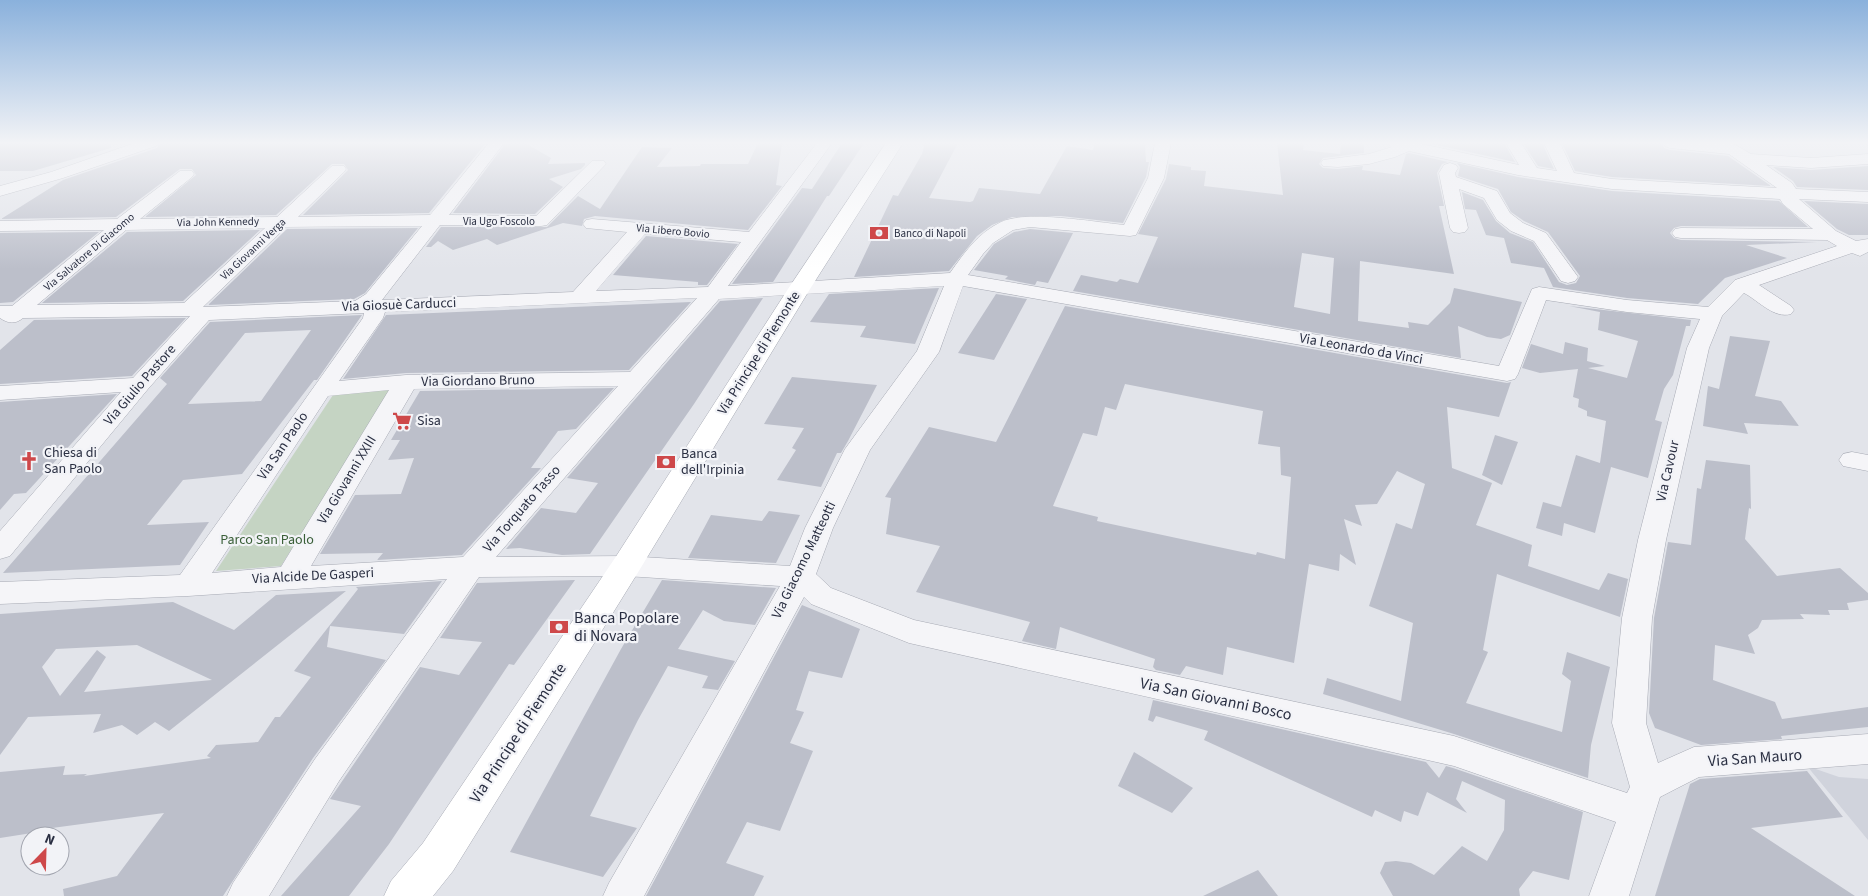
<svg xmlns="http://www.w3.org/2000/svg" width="1868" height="896" font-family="'Source Sans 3',sans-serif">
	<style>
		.built { fill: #d0d3dc }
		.green { fill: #c5d4c3 }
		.building { fill: #bcbfca; fill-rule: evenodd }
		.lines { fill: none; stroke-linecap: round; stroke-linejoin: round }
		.street-casing { stroke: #a7aab4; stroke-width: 1 }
		.secondary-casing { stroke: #a7aab4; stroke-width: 1 }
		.street { fill: #f5f5f8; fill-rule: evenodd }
		.secondary { fill: #fff; fill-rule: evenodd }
		.labels { text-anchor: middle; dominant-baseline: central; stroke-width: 4.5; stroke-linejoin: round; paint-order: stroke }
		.far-street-label { font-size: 11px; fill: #2a2f42; stroke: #f2f3f7 }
		.far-poi-label { font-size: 11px; fill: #2a2f42; stroke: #f2f3f7; text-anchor: start }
		.street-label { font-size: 14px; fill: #2a2f42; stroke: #f2f3f7 }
		.poi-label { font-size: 14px; fill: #2a2f42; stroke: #f2f3f7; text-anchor: start }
		.park-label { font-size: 14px; fill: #395e37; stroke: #f2f3f7 }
		.near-poi-label { font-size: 16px; fill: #2a2f42; stroke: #f2f3f7; text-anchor: start }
		.near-street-label { font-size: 16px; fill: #2a2f42; stroke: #f2f3f7 }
	</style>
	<rect width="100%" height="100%" fill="#e2e4ea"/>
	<path class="built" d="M1807 766 1839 777 1868 779V840Z"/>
	<path class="green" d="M393 388 281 566 216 571 335 392Z"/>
	<path class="building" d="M0 143H110L111 148 33 171H0Z
		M160 143H486L429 213 303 215 348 170 344 164H332L276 215 145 217 196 175 192 169H180L116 217 1 219 63 180 157 148Z
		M506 143H525L551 158 548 164 585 163V165L581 169 549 179 563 187 535 214 453 213Z
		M758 143H782L776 185 782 186 748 230 595 216 584 219 582 226 563 223 497 245 487 239 453 250 438 241 431 247H426L441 227H547L578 196 600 209 642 147 672 148 657 167 700 166 701 164H748Z
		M842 143H864L829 196H827L775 279 773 282 732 284 802 188 812 189Z
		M925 143H958L929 198 970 202 973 201 979 188 1040 194 1067 146 1093 150 1095 143H1145L1146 162H1149L1146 177 1123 223 1061 216 1012 217 992 225 977 236 949 271 854 277 893 195 898 196 922 154Z
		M1277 143H1304L1303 150 1340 154 1341 143H1364V153L1323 158 1319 164 1323 168 1338 169 1363 166 1362 170 1400 175 1406 154 1409 153 1448 162 1442 164 1437 173 1444 206H1439L1454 274 1360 261 1358 321 1409 328 1408 322 1428 325 1450 303 1454 288 1522 302 1510 335 1501 339 1487 337 1458 326 1461 358 1073 291 1081 275 1117 282 1120 279 1138 283 1158 237 1138 234 1166 179 1169 164 1191 167V170L1206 171 1204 186 1283 195ZM1302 253 1334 258 1330 314 1294 307Z
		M1428 143H1504L1515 162Z
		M1523 143H1542L1554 169 1538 166Z
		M1562 143H1661L1664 148 1670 150 1728 156 1771 186 1612 177 1575 171Z
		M1457 163 1518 177 1612 191 1779 201 1808 227 1681 226 1674 228 1670 233 1674 238 1681 240 1817 242 1746 245 1787 258 1725 278 1698 304 1627 298 1553 287 1544 268 1511 263 1504 238 1486 235 1476 210 1465 209 1462 192 1483 200 1496 221 1510 233 1533 242 1559 282 1567 285 1576 283 1580 276 1548 232 1524 221 1511 212 1498 189 1458 176 1460 167Z
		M1868 166V190L1797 187 1793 181 1773 167 1811 170Z
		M1804 201 1868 204V235H1849L1837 229Z
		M418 228 365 293 354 299 208 305 287 229Z
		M1030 229 1073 233 1048 283 1037 281 1035 285 1005 279 1008 276 974 270 994 244 1014 232Z
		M260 230 183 301 42 303 127 232Z
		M99 232 13 302 0 303V233Z
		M646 236 738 244 707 285H698V282L613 275Z
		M939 288 915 344 860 337 866 326 810 322 829 294Z
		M996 294 1027 299 994 360 958 353Z
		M763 298 694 404 590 554 562 555 520 548 506 549 541 508 576 513 598 483 567 478 720 301Z
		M691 302 629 370 406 373 343 379 386 315Z
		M1065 306 1507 383 1511 382 1499 417 1447 407 1452 468 1492 483 1476 525 1532 545 1528 566 1599 590 1608 573 1628 579 1620 617 1497 574 1483 650 1488 652 1466 703 1562 732 1571 681 1562 674 1567 652 1610 667 1591 745 1588 778 1454 734 1323 694 1327 678 1401 701 1413 623 1369 606 1396 523 1412 529 1425 484 1397 471 1377 504 1355 505 1362 526 1344 519 1356 565 1340 554 1339 571 1309 564 1294 663 1227 647 1223 675 1186 666 1180 675 1156 670 1153 667 1155 659 1060 627 1056 649 1022 641 1030 622 916 592 940 546 886 534 891 498 885 497 929 427 996 442ZM1125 384 1263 411 1258 444 1280 447 1281 475 1291 477 1285 559 1257 552 1256 555 1097 521 1098 517 1053 506 1083 433 1097 436 1105 407 1116 410Z
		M1569 306 1691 320 1690 326H1686L1673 375 1664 389 1655 420 1662 422 1648 478 1611 467 1595 533 1564 523 1562 536 1536 528 1543 502 1561 507 1576 455 1600 463 1606 421 1587 416V411L1578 407 1579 399 1573 397 1578 369 1540 373 1522 368 1531 344 1563 354 1565 342 1588 348 1587 361 1605 366 1588 368 1627 378 1638 341 1598 330 1600 312Z
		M362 315 317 380H314L242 474 183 480 147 525 209 522 180 565 3 573 167 384 160 378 210 322ZM311 330 261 401 188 404 245 333Z
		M186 318 132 376 0 384V350L34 320Z
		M1730 336 1770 341 1755 396 1781 401 1799 426 1744 423 1748 434 1703 426 1708 386 1719 389Z
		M792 377 877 385 848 441 841 453H837L821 487 777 480 796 450 792 448 804 428 764 424Z
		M614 388 576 429 558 431 531 468H541L462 555 377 560 383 553 320 554 355 495 401 494 414 458 388 460 400 440H391L420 391Z
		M117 394 26 493 14 494 0 510V402Z
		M1495 435 1518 442 1502 485 1482 475Z
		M1706 460 1750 465 1751 509 1749 508 1745 539 1777 576 1840 568 1868 593V600L1847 603 1849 610H1828L1830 615 1800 614 1804 619 1762 620 1758 628 1748 635 1755 654 1715 645 1713 680 1775 702 1782 719 1868 707V727L1781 736 1782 739 1701 745 1655 728 1649 713 1654 618 1668 542 1691 545 1697 488 1701 489Z
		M769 511 800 515 776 563 688 558 711 515 762 521Z
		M575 580 514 665 509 664 389 844 349 896H281L361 806 330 799 420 667 459 675 482 642 440 638 477 583Z
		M662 580 776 588 755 625 724 621 703 610 678 649 735 661 718 690 702 688 708 676 668 666 638 720 590 816 637 828 603 877 510 852 621 649Z
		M442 581 404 634 330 626 327 647 386 660 313 758 223 896H64L63 889 117 876 164 813 52 828 51 830 0 838V772L65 766 63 775 87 774 84 776 211 758 207 756 216 745 258 742 275 717H280L311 677 294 671 358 589 356 587Z
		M346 591 169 731 155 722 137 735 122 725 93 733 101 714 28 717 0 755V614L173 602 234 630 276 595ZM137 645 212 680 84 692 106 657 97 650 60 696 42 667 56 649Z
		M802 605 860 629 842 678 809 671 796 710 804 712 790 743 813 751 780 831 747 822 726 863 764 876 754 896H646Z
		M1153 700 1426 762 1439 778 1446 766 1453 768 1583 812 1569 880 1533 871 1519 889 1520 896H1393L1380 873 1385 862 1396 861 1411 863 1434 875 1462 846 1487 861 1504 830 1505 800 1462 781 1456 799 1467 813 1427 792 1418 816 1404 811 1401 822 1375 810 1372 817 1204 740 1208 731 1156 716 1153 722 1148 720Z
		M1134 752 1193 788 1172 813 1118 786Z
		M1807 771 1843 817 1751 828 1855 896H1655L1690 784 1700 779Z
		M1258 870 1278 896H1203Z"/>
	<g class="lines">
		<g class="street-casing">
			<path id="street" d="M135 143H158L156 146 63 178 0 196V186L51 172Z
				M489 143H504L449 215 536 216 592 161H604L606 164 547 225 541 226 440 225 382 300 573 292 627 232 586 228 583 224 586 220 592 219 749 232 817 143H832L728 286 950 273C964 253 978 233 1001 222 1025 210 1095 222 1124 225L1148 178 1155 143H1171L1164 178 1136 235 1130 236 1030 227 1013 230 993 243 983 254 968 275 1499 366 1532 289 1539 287 1627 300 1708 307 1735 280 1837 246 1827 240 1681 238 1675 237 1672 233 1675 229 1681 228 1813 229 1783 204 1780 199 1612 189 1518 175 1409 151 1395 157 1369 164 1338 167 1323 166 1321 163 1323 160 1369 154 1392 147 1387 143H1417L1519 165 1506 143H1521L1537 168 1557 171 1544 143H1560L1574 173 1612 179 1777 188 1729 154 1670 148 1665 146 1663 143H1732L1751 154 1811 158 1868 154V164L1811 168 1766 165 1792 183 1796 189 1868 192V202L1799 199 1836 231 1856 241 1868 239V252L1860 256 1852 253 1759 285 1791 306 1794 310 1791 314C1774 319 1759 301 1744 293L1722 316 1709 348 1666 540 1652 618 1646 723 1658 763 1694 747 1868 734V764L1699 777 1660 797 1629 896H1589L1616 822 1454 766 909 643 811 604 804 597 644 896H603L609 883 780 586 626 576 479 577 339 781 269 896H227L233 883 315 759 447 579 188 596 0 604V582L180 575 363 318 364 313 209 320 148 389 10 556 0 559V531L121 392 0 400V386L133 378 190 316 23 318C15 325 7 323 0 318V306H12L104 230 0 231V221L117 219 180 171H192L194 174 192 177 140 219 277 217 332 166H344L346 169 344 172 298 217 430 215ZM422 226 366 294 355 301 203 307 286 227ZM265 228 184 303 37 305 126 230ZM645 234 741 242 708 287 596 291ZM944 286 917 351 845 449 805 528 790 566 626 556 496 557 719 299ZM963 286 1507 381 1515 379 1518 374 1546 300 1627 312 1700 319 1687 348 1638 540 1622 618 1612 723 1630 787 1627 793 1454 736 914 620 831 588 816 574 833 528 870 450 939 352ZM697 298 630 372 406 375 339 381 383 318 385 312ZM618 386 463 557 311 566 414 389ZM389 390 281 567 212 573 328 396Z
				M1450 163 1456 165 1458 168 1455 173 1456 177 1497 191 1510 213 1523 223 1546 233 1578 277 1575 281 1568 283 1561 281 1534 241 1511 231 1497 220 1484 198 1459 189 1468 228 1465 232 1459 233 1453 232 1450 228 1439 173 1444 165Z
				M1852 452 1868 455V471L1843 466 1839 460 1843 454Z"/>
		</g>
		<g class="secondary-casing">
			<path id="secondary" d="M886 143H903L810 289 637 574 453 871 433 896H384L391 881 423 843 615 558 788 289Z"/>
		</g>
		<use href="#street" class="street"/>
		<use href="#secondary" class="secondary"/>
	</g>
	<linearGradient id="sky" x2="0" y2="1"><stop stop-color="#8ab1dc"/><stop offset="0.53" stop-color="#f2f3f6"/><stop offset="1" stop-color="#f2f3f6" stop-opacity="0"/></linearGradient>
	<rect width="1868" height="269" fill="url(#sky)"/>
	<defs>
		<g id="bank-bare" transform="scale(1.5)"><path d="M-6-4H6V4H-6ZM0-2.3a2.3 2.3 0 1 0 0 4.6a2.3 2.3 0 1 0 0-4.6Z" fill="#ce484a" stroke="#f2f3f7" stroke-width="2.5" paint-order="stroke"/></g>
		<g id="supermarket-bare" transform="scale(1.5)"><path d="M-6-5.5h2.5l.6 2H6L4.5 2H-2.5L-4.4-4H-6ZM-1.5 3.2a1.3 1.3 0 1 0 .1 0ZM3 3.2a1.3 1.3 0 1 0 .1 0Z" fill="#ce484a" stroke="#f2f3f7" stroke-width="2.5" paint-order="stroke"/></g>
		<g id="church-bare" transform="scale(1.5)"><path d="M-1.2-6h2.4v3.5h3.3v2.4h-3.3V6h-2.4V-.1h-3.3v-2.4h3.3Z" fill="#ce484a" stroke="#f2f3f7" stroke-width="2.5" paint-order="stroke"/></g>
	</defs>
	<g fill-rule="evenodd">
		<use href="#bank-bare" x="879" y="233"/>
		<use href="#supermarket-bare" x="402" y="421"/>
		<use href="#church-bare" x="29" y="461"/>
		<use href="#bank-bare" x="666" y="462"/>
		<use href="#bank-bare" x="559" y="627"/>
	</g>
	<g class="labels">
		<g class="far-street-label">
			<text x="499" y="221">Via Ugo Foscolo</text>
			<text transform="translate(218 222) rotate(-1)">Via John Kennedy</text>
			<text transform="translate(673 231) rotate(5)">Via Libero Bovio</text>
			<text transform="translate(253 249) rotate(-43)">Via Giovanni Verga</text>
			<text transform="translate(89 252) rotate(-40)">Via Salvatore Di Giacomo</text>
		</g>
		<g class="far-poi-label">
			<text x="894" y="233">Banco di Napoli</text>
		</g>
		<g class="street-label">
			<text transform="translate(399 305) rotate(-2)">Via Giosuè Carducci</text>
			<text transform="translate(1361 349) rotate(10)">Via Leonardo da Vinci</text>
			<text transform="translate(759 353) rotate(-58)">Via Principe di Piemonte</text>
			<text transform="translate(478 381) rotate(-1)">Via Giordano Bruno</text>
			<text transform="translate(140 385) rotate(-49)">Via Giulio Pastore</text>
			<text transform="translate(283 446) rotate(-56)">Via San Paolo</text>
			<text transform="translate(1668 471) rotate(-77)">Via Cavour</text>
			<text transform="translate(347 480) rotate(-59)">Via Giovanni XXIII</text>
			<text transform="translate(522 509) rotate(-49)">Via Torquato Tasso</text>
			<text transform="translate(804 560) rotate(-64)">Via Giacomo Matteotti</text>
			<text transform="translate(313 576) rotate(-3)">Via Alcide De Gasperi</text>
		</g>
		<g class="poi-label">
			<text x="417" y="421">Sisa</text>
			<text x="44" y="453">Chiesa di<tspan x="44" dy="16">San Paolo</tspan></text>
			<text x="681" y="454">Banca<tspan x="681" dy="16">dell'Irpinia</tspan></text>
		</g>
		<g class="park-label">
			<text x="267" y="540">Parco San Paolo</text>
		</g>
		<g class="near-poi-label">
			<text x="574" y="618">Banca Popolare<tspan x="574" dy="18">di Novara</tspan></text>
		</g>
		<g class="near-street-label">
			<text transform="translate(1216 699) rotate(12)">Via San Giovanni Bosco</text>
			<text transform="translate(518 733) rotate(-57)">Via Principe di Piemonte</text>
			<text transform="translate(1755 758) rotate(-4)">Via San Mauro</text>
		</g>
	</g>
	<g transform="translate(45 851) rotate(23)"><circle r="24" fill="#f2f3f7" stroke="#a2a5af"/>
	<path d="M0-4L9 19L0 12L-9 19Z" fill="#ce484a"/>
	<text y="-8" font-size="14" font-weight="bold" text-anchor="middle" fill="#2a2f42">N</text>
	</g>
</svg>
